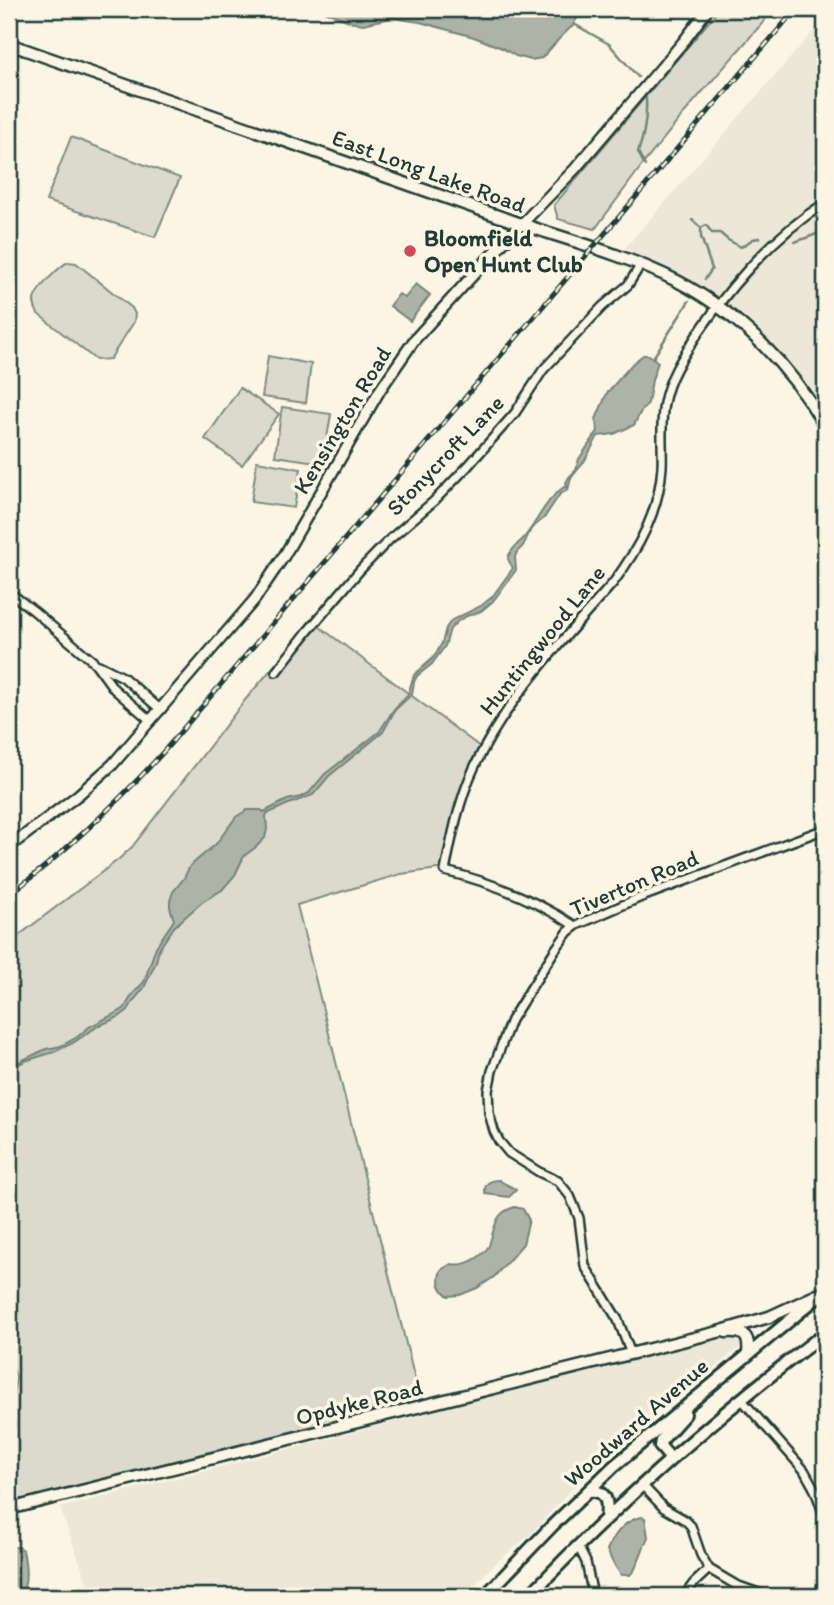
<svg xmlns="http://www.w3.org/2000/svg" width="834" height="1605" font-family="Itim,sans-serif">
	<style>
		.built { fill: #ece7d8 }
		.green { fill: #dcdacc; stroke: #7e8c80; stroke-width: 2 }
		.water { fill: #aeb3a7; stroke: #758479; stroke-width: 2 }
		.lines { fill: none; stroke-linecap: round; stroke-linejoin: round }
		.stream { stroke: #758479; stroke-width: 2.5 }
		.minor-casing { stroke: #1f3d34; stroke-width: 12 }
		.tertiary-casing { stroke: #1f3d34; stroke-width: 14 }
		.secondary-casing { stroke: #1f3d34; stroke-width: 15 }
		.primary-casing { stroke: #1f3d34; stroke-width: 16 }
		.minor { stroke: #fcf5e5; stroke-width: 7 }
		.tertiary { stroke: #fcf5e5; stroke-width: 9 }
		.secondary { stroke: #fcf5e5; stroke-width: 10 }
		.primary { stroke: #fcf5e5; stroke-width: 10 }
		.rail-casing { stroke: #1f3d34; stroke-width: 5 }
		.rail { stroke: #fcf5e5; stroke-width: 2.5; stroke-dasharray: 8; stroke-linecap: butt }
		.poi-dot { fill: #d1495b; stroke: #fcf5e5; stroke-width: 2.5 }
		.labels { text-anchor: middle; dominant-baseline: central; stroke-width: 7; stroke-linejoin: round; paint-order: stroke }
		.street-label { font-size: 23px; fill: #1f3d34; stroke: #fcf5e5 }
		.poi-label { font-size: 23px; font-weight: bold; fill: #1f3d34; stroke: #fcf5e5; text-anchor: start }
	</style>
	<rect width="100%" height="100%" fill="#fcf5e5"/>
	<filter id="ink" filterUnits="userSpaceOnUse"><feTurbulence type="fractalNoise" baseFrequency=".0143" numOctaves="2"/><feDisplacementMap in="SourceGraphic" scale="14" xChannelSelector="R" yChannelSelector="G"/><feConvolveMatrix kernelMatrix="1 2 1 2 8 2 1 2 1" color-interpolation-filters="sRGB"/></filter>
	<g filter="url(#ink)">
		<path class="built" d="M825 18V418L803 383 754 324 740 312 686 278 625 248Z
			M728 1336 738 1338 741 1341 740 1347 678 1398 643 1422 593 1467 567 1494 530 1535 492 1566 464 1596H92L60 1508Z"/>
		<path class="green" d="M718 9H760L765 20 691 105 643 164 595 229 558 219 554 205 713 17Z
			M71 137 180 178 155 237 46 201Z
			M68 262 76 263 132 308 135 314 134 322 110 359 96 360 38 314C36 309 32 303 35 297 38 288 60 266 68 262Z
			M268 356 311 364 306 403 262 397Z
			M240 388 279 414 242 465 205 439Z
			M282 407 331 414 323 463 275 456Z
			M257 461 301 469 294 508 251 502Z
			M312 621 484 750 472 772 445 868 401 874 297 905 420 1400 9 1503V1421L16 1377 9 1357V943L119 859 132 847 246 699Z"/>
		<path class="water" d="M319 9H582L572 27 570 28 559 39 542 58 531 60 516 56 502 48 474 37 420 22 392 18 363 24 349 21Z
			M416 284 430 295 410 321 390 306 399 294 405 298Z
			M643 355H649L658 362 652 380 648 403 640 413 634 425 614 434 598 436 584 462 571 478 568 490 560 494 544 518 531 529 523 546 517 552 515 557 516 570 493 601 481 611 467 616 458 621 450 629 445 646 432 664 417 676 414 682 412 694 395 710 383 732 329 776 313 795 286 805 267 814 266 816 267 829 265 838 256 847 244 856 235 875 222 890 202 902 174 927 159 949 156 962 144 988 134 1000 128 1010 119 1017 98 1026 73 1043 54 1052 25 1061 19 1064 16 1069 9 1073V1067L12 1065 46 1049 61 1046 76 1038 89 1027 124 1009 132 995 144 982 156 947 174 920 170 907V901L173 892 184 878 190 866 216 844 236 817 247 810H261L264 812 287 800 301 797 309 793 325 774 379 732 394 709 408 694 414 675 431 660 436 654 442 643 446 628 452 620 481 606 492 597 513 568C512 566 508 561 508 558 508 554 518 543 522 540 537 523 545 500 564 487L567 488 566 483 569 477 576 470 579 459 598 431 596 419 607 393 632 364Z
			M499 1180C504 1184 511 1186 516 1190L509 1197 486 1194C482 1184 490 1180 499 1180Z
			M515 1207 523 1209 529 1220 523 1244 494 1277 477 1288 460 1295 448 1296C439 1288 437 1281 441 1270L451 1264C465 1267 481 1258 489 1246 489 1245 492 1236 492 1235 497 1219 498 1212 515 1207Z
			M641 1517 645 1518 648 1537 635 1569 630 1575H621L612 1561 607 1550C614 1535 624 1520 641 1517Z
			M9 1541 13 1547H19L23 1550C26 1564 28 1580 22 1593L14 1595 9 1593Z"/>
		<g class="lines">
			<path class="stream" d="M574 24 609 44 638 77
				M645 166 638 152C645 133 647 118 646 98
				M692 220 700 227
				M795 242 825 231
				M705 279 712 269 701 237V228L706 225 712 233H720L728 240 741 247 753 239 759 238
				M653 358 689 301"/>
			<g class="minor-casing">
				<path id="minor" d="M9 592 34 611 95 663 114 689 151 721
					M99 665 123 677 161 710
					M276 672 308 631 360 570 390 539 434 501 468 466 515 413 543 370 602 307 628 285 640 266
					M575 926C536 900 490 882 445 871 452 836 459 800 474 768 506 699 563 640 613 583 639 548 659 512 662 467 663 446 660 425 664 403 669 376 684 355 699 332 733 282 773 236 825 203
					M631 1354 618 1320 585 1266 579 1218 570 1196 558 1181 539 1172 509 1153 499 1141 494 1131 489 1113 488 1091 492 1071 506 1033 511 1020 555 950 568 932 577 925 639 898 825 829
					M742 1400 804 1470 815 1490 825 1518
					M643 1486 664 1508 685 1520 691 1526 701 1555 709 1569 736 1585 767 1596
					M578 1546 586 1562 593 1596
					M684 1596 694 1583 709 1569
					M817 1596 825 1580"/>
			</g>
			<g class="tertiary-casing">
				<path id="tertiary" d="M9 847 78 795 113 764 255 599 284 556 380 390 415 339 484 263 575 169 684 41 708 9"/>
			</g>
			<g class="secondary-casing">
				<path id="secondary" d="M9 44 521 224C573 241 628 256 677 281 739 313 791 367 825 426
					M726 1332C742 1331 750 1334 748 1353
					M9 1509 718 1332 769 1317 817 1295"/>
			</g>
			<g class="primary-casing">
				<path id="primary" d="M671 1459 660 1446 661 1441 685 1414
					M588 1491C608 1489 608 1504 606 1519
					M485 1596 552 1526 614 1466 825 1291
					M529 1596C620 1500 720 1413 825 1333"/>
			</g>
			<use href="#minor" class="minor"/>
			<use href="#tertiary" class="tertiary"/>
			<use href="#secondary" class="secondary"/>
			<use href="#primary" class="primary"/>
			<g class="rail-casing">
				<path id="rail" d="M9 895C65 852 117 804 165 750L796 9"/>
			</g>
			<use href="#rail" class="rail"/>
		</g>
	</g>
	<circle class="poi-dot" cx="410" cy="251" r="7"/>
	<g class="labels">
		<g class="street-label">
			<text transform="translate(429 171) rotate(20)">East Long Lake Road</text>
			<text transform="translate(342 420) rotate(-59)">Kensington Road</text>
			<text transform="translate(445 455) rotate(-46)">Stonycroft Lane</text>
			<text transform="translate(542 640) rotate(-51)">Huntingwood Lane</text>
			<text transform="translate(634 883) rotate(-23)">Tiverton Road</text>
			<text transform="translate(359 1402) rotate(-14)">Opdyke Road</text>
			<text transform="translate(636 1422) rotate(-41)">Woodward Avenue</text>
		</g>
		<g class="poi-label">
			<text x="424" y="238">Bloomfield<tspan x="424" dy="26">Open Hunt Club</tspan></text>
		</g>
	</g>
	<rect width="834" height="1605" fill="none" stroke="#fcf5e5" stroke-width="35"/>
	<rect x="18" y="18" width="799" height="1570" fill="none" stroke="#1f3d34" stroke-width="2.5" filter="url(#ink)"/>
</svg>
